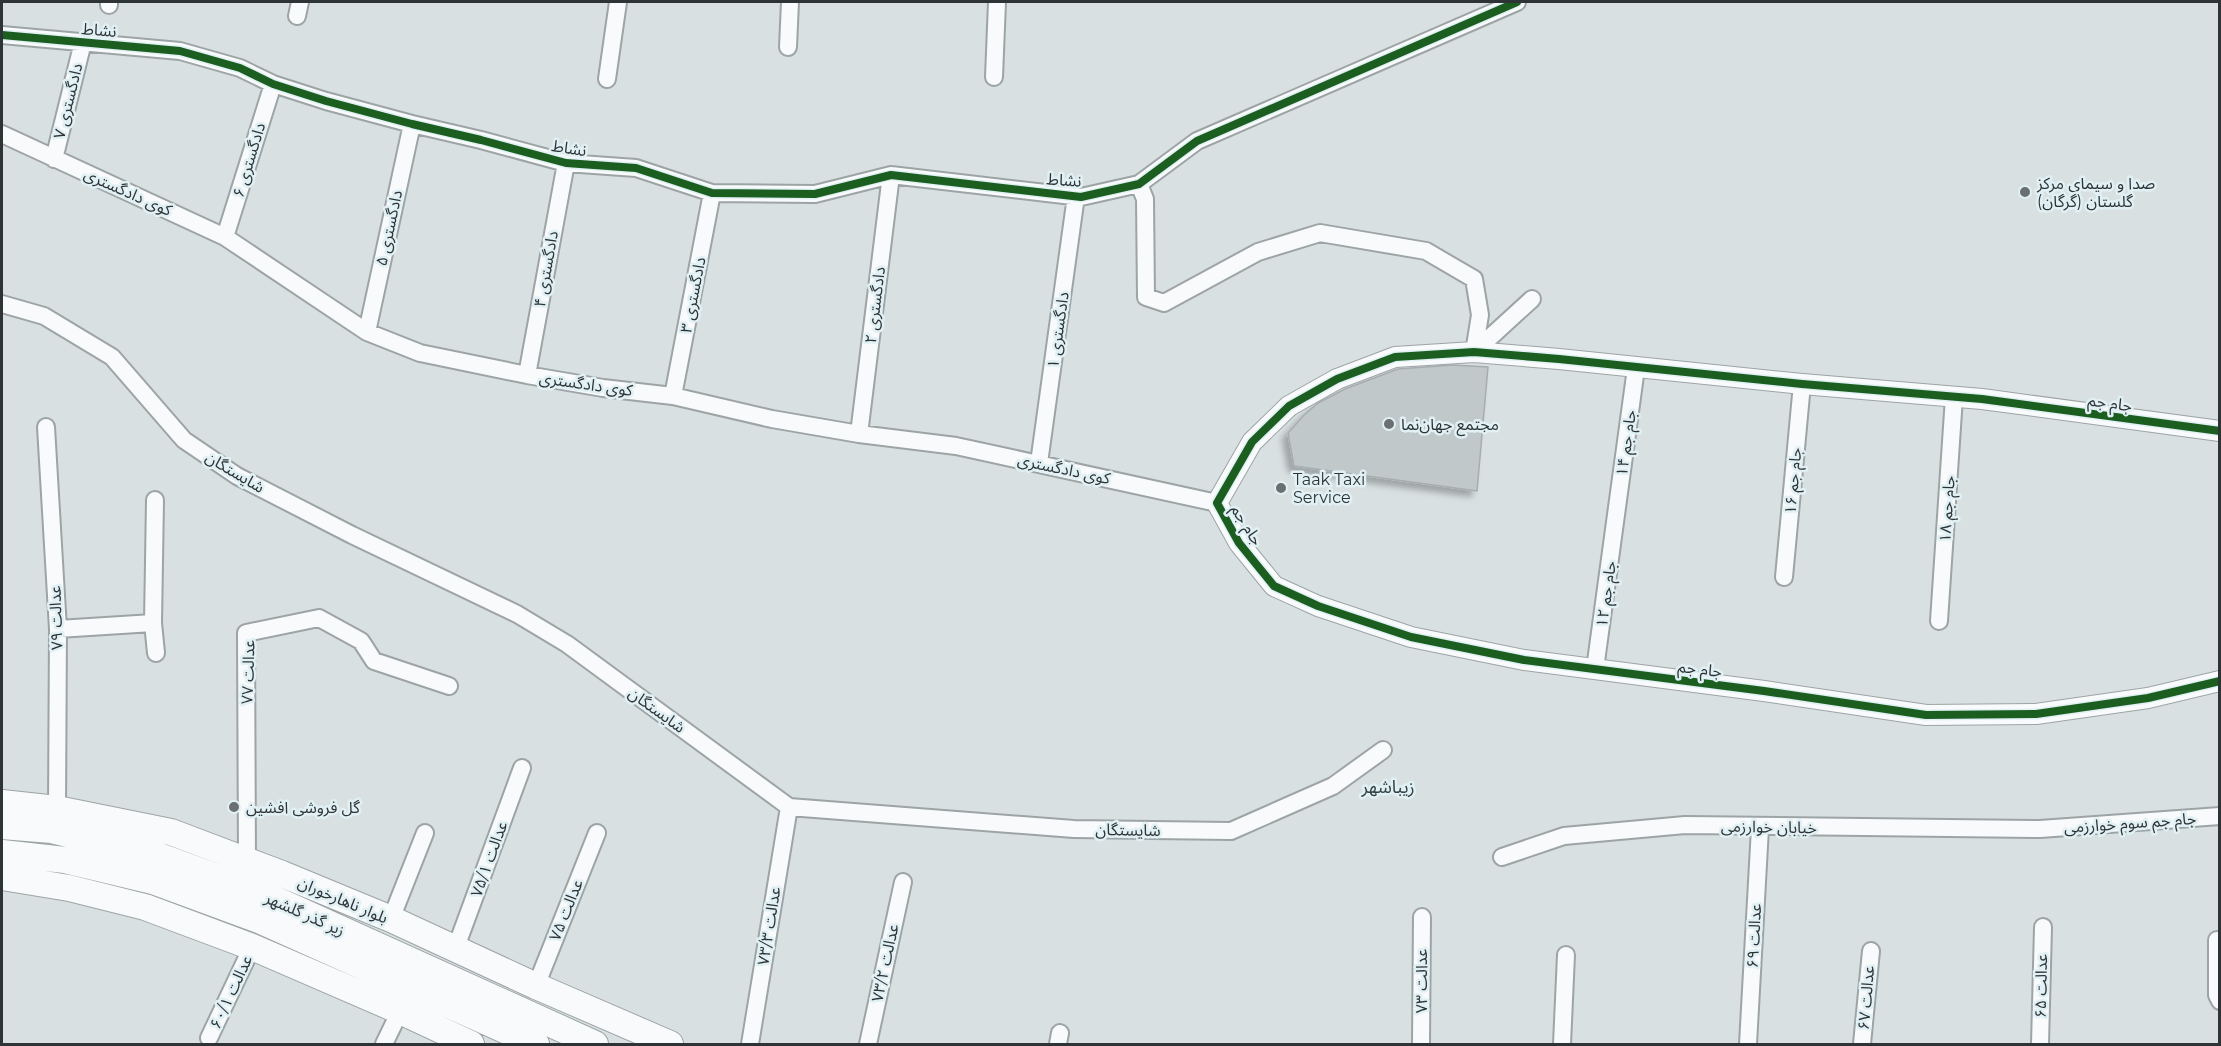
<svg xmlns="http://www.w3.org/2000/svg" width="2221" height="1046" font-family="Montserrat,'Noto Sans Arabic',sans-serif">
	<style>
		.building { fill: #c1c8ca; stroke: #a7adaf; stroke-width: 1.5; filter: url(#shadow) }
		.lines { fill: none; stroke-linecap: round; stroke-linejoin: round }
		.minor-casing { stroke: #9da4a5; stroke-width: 20 }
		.tertiary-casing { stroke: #9da4a5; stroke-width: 22 }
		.primary-casing { stroke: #9da4a5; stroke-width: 28 }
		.minor { stroke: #f9fafb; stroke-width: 16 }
		.tertiary { stroke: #f9fafb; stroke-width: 20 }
		.primary { stroke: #f9fafb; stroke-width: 26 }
		.cycleway-casing { stroke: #e0f0f4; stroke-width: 11 }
		.cycleway { stroke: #1b5e20; stroke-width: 8 }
		.poi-dot { fill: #6a7072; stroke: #e0f0f4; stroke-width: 2 }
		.labels { text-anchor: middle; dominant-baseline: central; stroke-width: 5; stroke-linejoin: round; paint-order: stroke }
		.street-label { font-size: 16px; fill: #2e3436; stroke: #e0f0f4 }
		.poi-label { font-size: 16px; fill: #2e3436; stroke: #e0f0f4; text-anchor: start }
		.neighbourhood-label { font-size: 18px; fill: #344144; stroke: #e0f0f4 }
	</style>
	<defs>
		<filter id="shadow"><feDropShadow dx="-5.5" dy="5.5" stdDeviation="3" flood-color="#0004"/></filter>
	</defs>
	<rect width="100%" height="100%" fill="#d8e0e2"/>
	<path class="building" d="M1453 365 1488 367 1477 491 1294 466 1288 433 1304 415 1318 403 1345 389 1398 369Z"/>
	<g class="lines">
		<g class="minor-casing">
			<path id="minor" d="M109 5V2
				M297 16 300 2
				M2 35 180 51 240 68 273 84 326 101 412 124 481 140 566 163 636 168 712 193 815 194 891 175 1081 197 1139 184 1197 141 1517 2
				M788 47 790 2
				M994 77 997 2
				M607 79 618 2
				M2 134 225 237 367 332 420 353 527 375 603 388 673 396 772 419 859 434 956 446 1217 503
				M54 159 83 42
				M1139 184 1145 199 1146 297 1164 303 1258 252 1320 233 1426 251 1474 279 1480 315 1474 352 1532 299
				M225 237 273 84
				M2 304 44 316 112 357 184 440 237 476 352 535 517 614 567 644 789 807 1074 829 1231 831 1333 786 1383 750
				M367 332 412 124
				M527 375 566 163
				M673 396 712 193
				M46 427 58 629 57 809
				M859 434 891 175
				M1039 463 1076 196
				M155 500 153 623 156 653
				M1784 577 1802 384
				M1939 621 1954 397
				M58 629 153 623
				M1595 669 1636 368
				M1502 857 1564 836 1685 825 2040 829 2220 816
				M247 861 246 633 319 618 361 641 374 661 449 686
				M391 919 425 833
				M2217 940V995L2220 1001
				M455 950 522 768
				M536 986 597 833
				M209 1038 252 947
				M384 1044 400 1011
				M750 1044 789 807
				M868 1044 903 882
				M1058 1044 1060 1033
				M1421 1044 1422 917
				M1562 1044 1566 955
				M1748 1044 1760 828
				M1862 1044 1871 951
				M2040 1044 2043 927"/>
		</g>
		<g class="tertiary-casing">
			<path id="tertiary" d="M2220 431 1982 399 1802 384 1559 359 1474 352 1395 357 1337 379 1289 406 1252 442 1217 503 1239 543 1274 586 1318 606 1411 637 1524 660 1764 691 1926 715 2036 714 2148 698 2220 681"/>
		</g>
		<g class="primary-casing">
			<path id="primary" d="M2 803 57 809 171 832 282 874 391 919 536 986 670 1044
				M2 826 52 830 162 857 268 896 595 1044
				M2 853 65 860 153 881 259 920 536 1044
				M2 877 69 888 145 907 252 947 400 1011 471 1044"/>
		</g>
		<use href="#minor" class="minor"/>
		<use href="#tertiary" class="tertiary"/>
		<use href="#primary" class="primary"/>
		<g class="cycleway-casing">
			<path id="cycleway" d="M2 35 180 51 240 68 273 84 326 101 412 124 481 140 566 163 636 168 712 193 815 194 891 175 1081 197 1139 184 1197 141 1517 2
				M2220 431 1982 399 1802 384 1559 359 1474 352 1395 357 1337 379 1289 406 1252 442 1217 503 1239 543 1274 586 1318 606 1411 637 1524 660 1764 691 1926 715 2036 714 2148 698 2220 681"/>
		</g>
		<use href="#cycleway" class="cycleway"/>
	</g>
	<g class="poi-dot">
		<circle cx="2025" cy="192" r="6"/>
		<circle cx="1389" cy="424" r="6"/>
		<circle cx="1281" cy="488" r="6"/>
		<circle cx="234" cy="807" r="6"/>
	</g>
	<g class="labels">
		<g class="street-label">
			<text transform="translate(99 30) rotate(5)">نشاط</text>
			<text transform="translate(68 101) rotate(-76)">دادگستری ۷</text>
			<text transform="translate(569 148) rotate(9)">نشاط</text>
			<text transform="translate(249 160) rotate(-73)">دادگستری ۶</text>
			<text transform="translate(1064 180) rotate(4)">نشاط</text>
			<text transform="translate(128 192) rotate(24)">کوی دادگستری</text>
			<text transform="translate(389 228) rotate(-78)">دادگستری ۵</text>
			<text transform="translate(546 269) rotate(-80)">دادگستری ۴</text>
			<text transform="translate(693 295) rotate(-79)">دادگستری ۳</text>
			<text transform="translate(875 305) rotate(-83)">دادگستری ۲</text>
			<text transform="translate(1058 330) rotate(-82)">دادگستری ۱</text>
			<text transform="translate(586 384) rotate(8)">کوی دادگستری</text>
			<text transform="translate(2110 403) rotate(8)">جام جم</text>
			<text transform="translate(1626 443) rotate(-82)">۱۴ جام جم</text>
			<text transform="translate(1064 469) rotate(12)">کوی دادگستری</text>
			<text transform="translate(235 472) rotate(31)">شایستگان</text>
			<text transform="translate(1793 481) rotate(-85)">۱۶ جام جم</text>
			<text transform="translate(1947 509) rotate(-86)">۱۸ جام جم</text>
			<text transform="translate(1247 525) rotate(58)">جام جم</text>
			<text transform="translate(1606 594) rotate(-82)">۱۲ جام جم</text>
			<text transform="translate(56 618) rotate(-92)">عدالت ۷۹</text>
			<text transform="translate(1700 669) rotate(7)">جام جم</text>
			<text transform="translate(248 672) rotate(-88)">عدالت ۷۷</text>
			<text transform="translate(657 710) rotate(36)">شایستگان</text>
			<text transform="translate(2130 823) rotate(-4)">جام جم سوم خوارزمی</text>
			<text transform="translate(1769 827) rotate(1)">خیابان خوارزمی</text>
			<text transform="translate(1128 830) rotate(1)">شایستگان</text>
			<text transform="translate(489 859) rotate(-70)">۷۵/۱ عدالت</text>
			<text transform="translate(343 900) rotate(23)">بلوار ناهارخوران</text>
			<text transform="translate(566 910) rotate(-68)">۷۵ عدالت</text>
			<text transform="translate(305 914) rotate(24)">زیر گذر گلشهر</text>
			<text transform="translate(769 926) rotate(-81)">۷۳/۳ عدالت</text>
			<text transform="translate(1754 936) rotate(-87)">عدالت ۶۹</text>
			<text transform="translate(885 963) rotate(-78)">عدالت ۷۳/۲</text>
			<text transform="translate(1421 981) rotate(-90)">عدالت ۷۳</text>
			<text transform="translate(2041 986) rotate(-89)">عدالت ۶۵</text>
			<text transform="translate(231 992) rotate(-65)">۶۰/۱ عدالت</text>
			<text transform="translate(1866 998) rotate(-85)">عدالت ۶۷</text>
		</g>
		<g class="poi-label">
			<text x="2037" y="183">صدا و سیمای مرکز<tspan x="2037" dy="18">گلستان (گرگان)</tspan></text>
			<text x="1401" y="424">مجتمع جهان‌نما</text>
			<text x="1293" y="479">Taak Taxi<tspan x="1293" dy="18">Service</tspan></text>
			<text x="246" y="807">گل فروشی افشین</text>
		</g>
		<g class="neighbourhood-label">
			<text x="1388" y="787">زیباشهر</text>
		</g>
	</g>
	<rect width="2221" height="1046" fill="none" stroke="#2e3436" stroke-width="6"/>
</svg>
